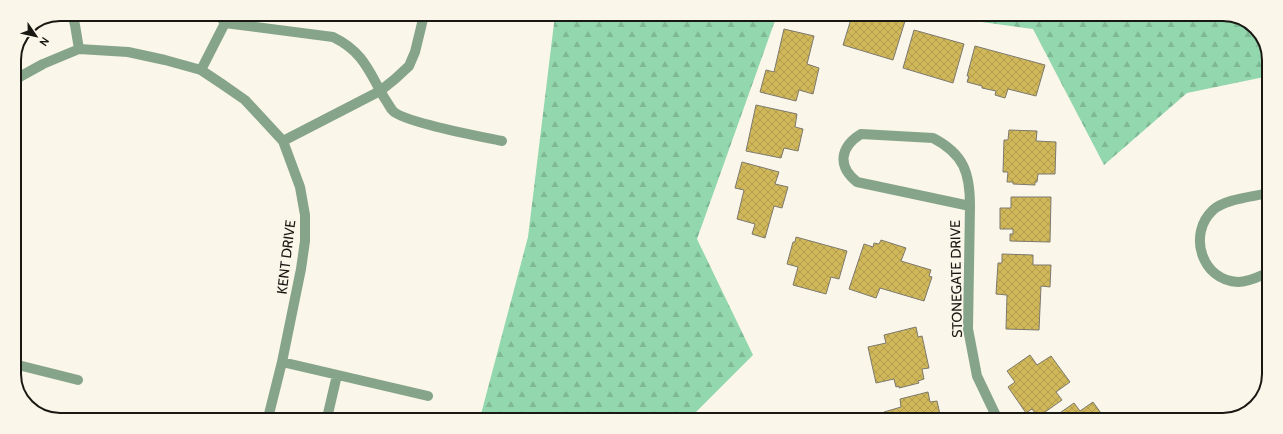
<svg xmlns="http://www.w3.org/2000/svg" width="1283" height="434" font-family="Cabin,sans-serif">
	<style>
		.forest { fill: url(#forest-firs) }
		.building { fill: url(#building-cross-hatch); stroke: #7c796e }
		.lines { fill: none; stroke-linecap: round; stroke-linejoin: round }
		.minor { stroke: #86a489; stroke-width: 10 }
		.labels { text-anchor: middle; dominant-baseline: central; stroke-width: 3; stroke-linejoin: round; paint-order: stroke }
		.street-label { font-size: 14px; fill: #191813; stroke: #faf6e9 }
		.rim { fill: none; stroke: #191813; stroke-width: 2 }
	</style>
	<defs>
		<pattern id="forest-firs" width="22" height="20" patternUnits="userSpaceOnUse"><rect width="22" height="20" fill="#93d7ae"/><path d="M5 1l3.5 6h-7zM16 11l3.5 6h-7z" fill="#7eb895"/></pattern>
		<pattern id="building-cross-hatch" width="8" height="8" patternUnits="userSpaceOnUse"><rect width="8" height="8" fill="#d0b75a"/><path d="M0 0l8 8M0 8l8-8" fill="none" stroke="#b29d4d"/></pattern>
	</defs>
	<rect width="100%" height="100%" fill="#faf6e9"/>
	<path class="forest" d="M555 15H777L697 239 753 355 689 419 480 418 528 237Z
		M938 16H1237L1259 32 1269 57V76L1187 93 1104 165 1033 29Z"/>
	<path class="building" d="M852 16H886L905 21 893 60 843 45Z
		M784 29 814 36 807 64 819 68 813 94 799 90 796 101 760 92 766 70 774 72Z
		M914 30 964 44 953 83 903 68Z
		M975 46 1045 65 1036 96 1008 89 1005 98 995 95 996 91 982 88V86L967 82 969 76H967Z
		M756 105 797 114 795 127 803 129 798 151 784 148 781 158 746 151Z
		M1009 130 1037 131 1036 141 1056 142 1055 174H1038L1037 182H1035V185L1013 184V182H1007L1008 172H1003L1004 140H1008Z
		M742 162 779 172 775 184 788 187 782 208 774 206 765 238 752 234 755 224 737 219 744 190 735 188Z
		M1011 197H1051L1050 242 1010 241V234H1013V229H1000V208H1011Z
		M796 237 847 251 839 279 831 277 826 294 793 285 798 267 787 264 793 242H795Z
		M881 240 906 248 901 261 931 270 929 276 932 277 924 301 880 288 876 298 849 289 864 244 873 247 874 243 879 244Z
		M1002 254 1033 255V265H1051L1050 287 1041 286 1039 330 1006 329 1007 295 996 294 998 263H1002Z
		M916 327 918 337 922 336 929 368 922 369 924 379 918 381 919 383 899 388V386L896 387 894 379 876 383 868 347 886 343 884 335Z
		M1030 355 1037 365 1051 356 1070 382 1056 392 1062 400 1038 417 1032 409 1026 413 1008 387 1015 382 1007 371Z
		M928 392 930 402 937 401 941 419H886L884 412 901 407 900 399Z
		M1093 402 1106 420H1055L1054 417 1074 403 1080 411Z"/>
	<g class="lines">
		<path class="minor" d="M72 14 75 25 79 49
			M225 23 333 37C364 52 369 72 385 99 388 103 390 108 393 111 403 122 483 137 502 141
			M201 70 225 23 218 14
			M14 80 43 64 79 49 128 52 165 60 201 70 222 84 245 100 283 141 300 187 305 215V241L301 269 282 362 268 418
			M861 134 933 138C964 154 970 173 970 206L857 182C837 166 840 147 861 134Z
			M283 141 380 91 395 79 409 66 415 52 424 15
			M970 206 968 329 977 376 998 420
			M1267 273C1258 277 1249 282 1238 282 1202 281 1187 234 1213 210 1225 199 1252 197 1268 193
			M282 362 428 396
			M14 364 78 380
			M327 418 337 375"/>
	</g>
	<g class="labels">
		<g class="street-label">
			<text transform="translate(286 257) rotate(-83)">KENT DRIVE</text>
			<text transform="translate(956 279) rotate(-91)">STONEGATE DRIVE</text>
		</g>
	</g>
	<path d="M0 0H1283V434H0ZM60 21H1223A39 39 0 0 1 1262 60V374A39 39 0 0 1 1223 413H60A39 39 0 0 1 21 374V60A39 39 0 0 1 60 21Z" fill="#faf6e9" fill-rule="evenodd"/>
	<path class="rim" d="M60 21H1223A39 39 0 0 1 1262 60V374A39 39 0 0 1 1223 413H60A39 39 0 0 1 21 374V60A39 39 0 0 1 60 21Z"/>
	<g transform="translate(36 36) rotate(124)" stroke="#faf6e9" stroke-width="3" paint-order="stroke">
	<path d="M0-3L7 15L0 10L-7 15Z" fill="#191813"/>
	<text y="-6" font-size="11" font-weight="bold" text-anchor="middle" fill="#191813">N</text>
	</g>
</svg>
